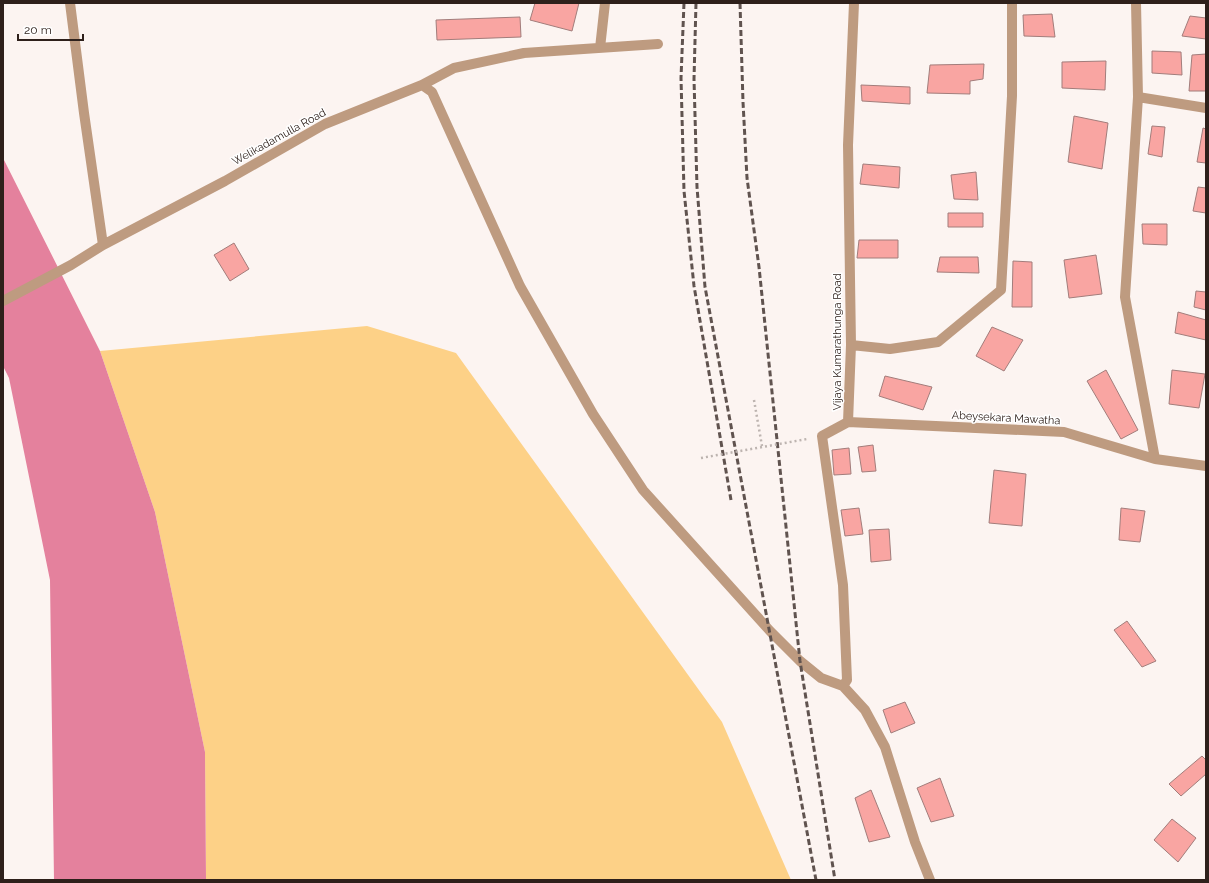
<svg xmlns="http://www.w3.org/2000/svg" width="1209" height="883" font-family="Raleway,sans-serif">
	<style>
		.green { fill: #fdd187 }
		.water { fill: #e4819d }
		.building { fill: #f9a5a2; stroke: #a27d7b }
		.lines { fill: none; stroke-linecap: round; stroke-linejoin: round }
		.path { stroke: #bdb4b0; stroke-width: 2.5; stroke-dasharray: 2 3; stroke-linecap: butt }
		.minor { stroke: #be9b80; stroke-width: 10 }
		.rail { stroke: #60534f; stroke-width: 3; stroke-dasharray: 6 3; stroke-linecap: butt }
		.path-bridge { stroke: #bdb4b0; stroke-width: 2.5; stroke-dasharray: 2 3; stroke-linecap: butt }
		.labels { text-anchor: middle; dominant-baseline: central; stroke-width: 3; stroke-linejoin: round; paint-order: stroke }
		.street-label { font-size: 11px; fill: #2e201b; stroke: #fff }
	</style>
	<rect width="100%" height="100%" fill="#fcf4f1"/>
	<path class="green" d="M367 326 456 353 722 722 791 880H206L205 752 155 512 100 351Z"/>
	<path class="water" d="M3 158 100 351 155 512 205 752 206 880H54L50 580 9 378 3 366Z"/>
	<path class="building" d="M535 3H579L572 31 530 20Z
		M1052 14 1055 37 1024 36 1023 15Z
		M1190 16 1206 18V39L1182 36Z
		M520 17 521 37 437 40 436 20Z
		M1152 51 1181 52 1182 75 1152 73Z
		M1206 54V91H1189L1192 55Z
		M1106 61 1105 90 1062 88V62Z
		M984 64 983 79 970 81V94L927 93 930 65Z
		M861 85 910 87V104L862 101Z
		M1074 116 1108 123 1102 169 1068 162Z
		M1152 126 1165 127 1162 157 1148 154Z
		M1203 128 1206 129V163L1197 162Z
		M863 164 900 167 899 188 860 184Z
		M976 172 978 200 954 199 951 175Z
		M1198 187 1206 188V213L1193 211Z
		M948 213H983V227H948Z
		M1142 224H1167V245L1143 244Z
		M859 240H898V258H857Z
		M234 243 249 269 230 281 214 255Z
		M1096 255 1102 294 1069 298 1064 260Z
		M940 257H978L979 273 937 272Z
		M1013 261 1032 262V307H1012Z
		M1196 291 1206 292V310L1194 307Z
		M1178 312 1206 320V340L1175 333Z
		M992 327 1023 340 1004 371 976 356Z
		M1106 370 1138 430 1121 439 1087 381Z
		M1172 370 1205 374 1199 408 1169 404Z
		M885 376 932 387 923 410 879 396Z
		M873 445 876 471 862 472 858 447Z
		M849 448 851 474 834 475 832 450Z
		M994 470 1026 474 1022 526 989 523Z
		M859 508 863 534 845 536 841 510Z
		M1121 508 1145 511 1140 542 1119 540Z
		M889 529 891 560 871 562 869 530Z
		M1127 621 1156 661 1142 667 1114 630Z
		M905 702 915 723 891 733 883 710Z
		M1202 756 1206 760V774L1181 796 1169 784Z
		M940 778 954 816 931 822 917 788Z
		M871 790 890 837 869 842 855 798Z
		M1172 819 1196 838 1178 862 1154 840Z"/>
	<g class="lines">
		<path class="path" d="M754 400 762 446"/>
		<path class="minor" d="M70 3 84 113 103 245
			M1136 3 1138 97 1125 297 1155 459
			M600 48 605 3
			M422 85 432 92 520 286 593 414 643 490 770 631 800 661 821 678 843 686 865 710 885 747 915 842 930 880
			M1138 97 1206 108
			M3 301 71 265 103 245 225 181 325 124 422 85 454 68 524 53 658 44
			M851 345 890 349 938 342 1001 290 1012 96V3
			M848 422 1064 432 1155 459 1206 466
			M843 686 847 680 843 585 822 436 848 422 851 345 848 145 854 3"/>
		<path class="rail" d="M684 3 681 78 684 191 694 286 731 500
			M696 3 694 79 697 187 705 287 816 880
			M740 3 743 102 747 178 759 267 800 661 835 880"/>
		<path class="path-bridge" d="M701 458 807 439"/>
	</g>
	<g class="labels">
		<g class="street-label">
			<text transform="translate(279 137) rotate(-29)">Welikadamulla Road</text>
			<text transform="translate(837 342) rotate(-90)">Vijaya Kumarathunga Road</text>
			<text transform="translate(1006 418) rotate(3)">Abeysekara Mawatha</text>
		</g>
	</g>
	<rect width="1209" height="883" fill="none" stroke="#2e201b" stroke-width="8"/>
	<path d="M18 34v6h65v-6" fill="none" stroke="#2e201b" stroke-width="2"/>
	<text x="24" y="34" font-size="12" fill="#2e201b" stroke="#ffffff" stroke-width="3" paint-order="stroke">20 m</text>
</svg>
